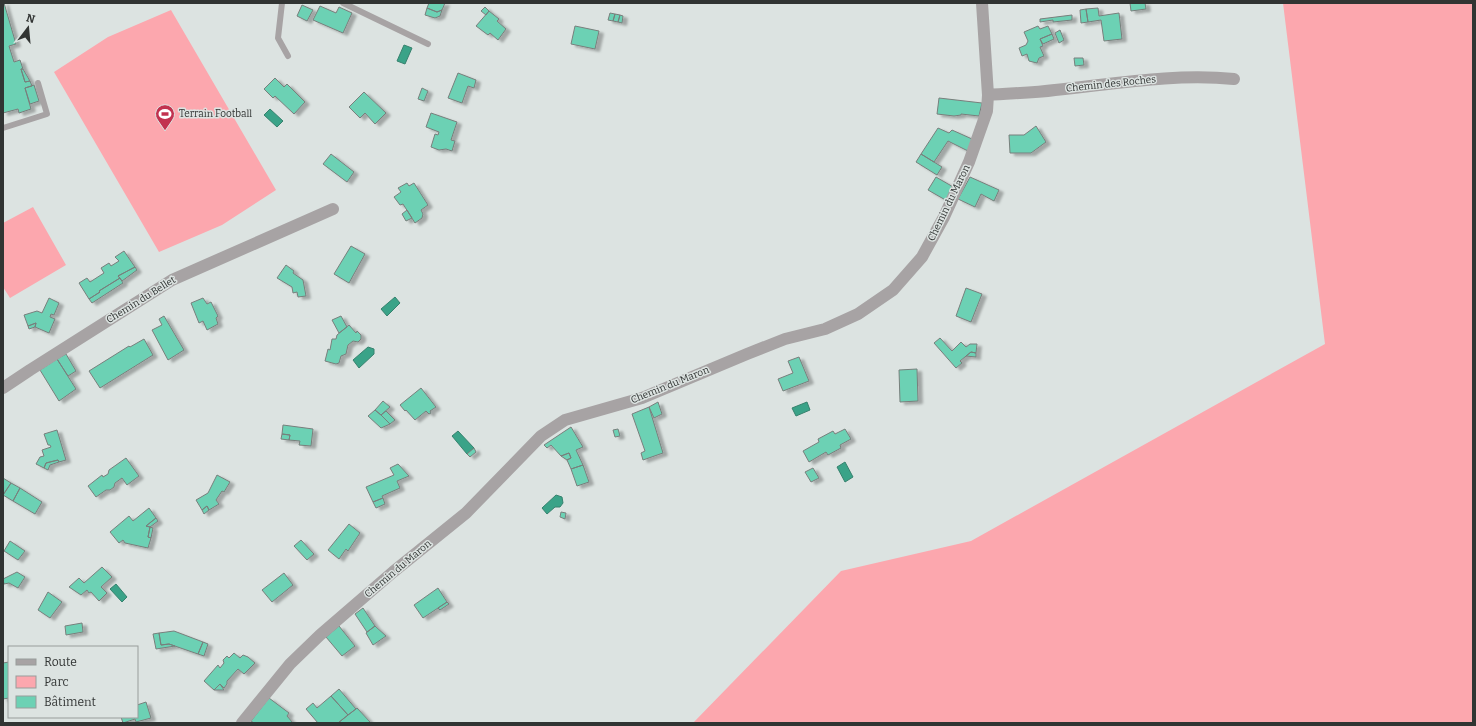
<svg xmlns="http://www.w3.org/2000/svg" width="1476" height="726" font-family="Bitter,serif">
	<style>
		.green { fill: #fca7ae }
		.water { fill: #3aa388; stroke: #37826e }
		.building { fill: #6cd1b4; stroke: #787f7c; filter: url(#shadow) }
		.lines { fill: none; stroke-linecap: round; stroke-linejoin: round }
		.lane { stroke: #a7a3a4; stroke-width: 6 }
		.street { stroke: #a7a3a4; stroke-width: 12 }
		.labels { text-anchor: middle; dominant-baseline: central; stroke-width: 3; stroke-linejoin: round; paint-order: stroke }
		.street-label { font-size: 10px; fill: #313433; stroke: #dce3e1 }
		.poi-label { font-size: 10px; fill: #313433; stroke: #dce3e1; text-anchor: start }
	</style>
	<defs>
		<filter id="shadow"><feDropShadow dx="4.5" dy="2.5" stdDeviation="1" flood-color="#0004"/></filter>
	</defs>
	<rect width="100%" height="100%" fill="#dce3e1"/>
	<path class="green" d="M1283 3H1473V723H693L841 571 971 541 1325 344Z
		M171 10 276 190 222 225 159 252 54 72 108 37Z
		M33 207 66 265 10 298 3 287V223Z"/>
	<path class="water" d="M404 45 412 48 405 64 397 61Z
		M270 109 283 121 277 127 264 115Z
		M395 297 400 303 387 316 381 309Z
		M368 347 374 349V354L359 368 353 360Z
		M807 402 810 410 796 416 792 408Z
		M458 431 474 448 467 454 452 436Z
		M845 462 853 477 845 482 837 467Z
		M556 495 562 497 563 503 560 507H555L547 514 542 508Z
		M116 584 127 597 122 602 110 589Z"/>
	<path class="building" d="M3 3H4L16 44 9 46 14 62 20 60 23 69H21L25 82 30 81 32 86 25 88 31 109 19 113 18 109 3 113Z
		M429 3H445L442 10 437 12 427 8Z
		M1130 3H1145L1146 9 1131 11Z
		M302 5 313 10 307 21 297 16Z
		M320 6 336 13 339 7 352 13 343 33 313 20Z
		M485 7 489 11 486 15 481 11Z
		M427 8 437 12 442 10 440 16 435 18 425 15Z
		M1098 8 1099 16 1119 13 1122 39 1104 41 1101 20 1088 22 1086 9Z
		M1086 9 1088 22 1081 23 1080 10Z
		M489 11 499 19 497 21 506 29 498 40 490 33 488 35 476 26Z
		M610 13 615 14 613 21 608 20Z
		M615 14 620 15 618 22 613 21Z
		M620 15 623 16 622 23 618 22Z
		M1072 15V20L1053 22V20L1040 22V19Z
		M575 26 599 31 595 49 571 44Z
		M1038 26 1040 29 1048 26 1052 34 1040 39 1043 46 1040 47 1044 56 1039 58 1037 63 1029 61 1027 54 1022 56 1019 48 1026 45 1028 41 1024 32Z
		M1060 30 1064 40 1059 43 1055 33Z
		M1052 34 1054 39 1043 44 1040 39Z
		M1074 58H1083L1084 65 1075 66Z
		M21 69H23L30 81 25 82Z
		M458 73 476 80 474 88 468 86 462 103 448 98Z
		M275 78 284 87 287 84 305 102 294 114 275 96 273 98 264 89Z
		M34 85 39 101 30 104 25 88Z
		M422 88 428 91 424 101 418 99Z
		M364 92 386 113 375 124 365 113 360 118 349 107Z
		M939 98 982 103 979 116 961 114V115L954 116 937 114Z
		M431 113 457 122 451 140 455 141 452 151 446 149 439 150 431 147 435 134 438 135 439 132 426 127Z
		M1036 126 1046 142 1031 153H1010L1009 135H1024Z
		M938 128 949 133 952 130 972 139 968 151 948 141 934 162 921 154Z
		M331 154 354 172 347 182 323 164Z
		M921 154 942 167 937 175 916 162Z
		M936 177 955 188 949 202 928 190Z
		M970 177 999 190 994 201 981 194 975 207 958 199Z
		M407 183 409 186 414 183 428 205 421 210 423 214 422 218 415 223 403 204 400 205 394 197 401 192 398 188Z
		M407 210 412 218 406 221 402 214Z
		M351 246 365 254 349 283 334 274Z
		M124 251 135 267 118 276 120 278 99 291 100 292 89 299 79 283 87 278 90 282 104 273 101 268 109 263 111 266 119 261 115 257Z
		M286 265 294 271 293 273 303 280 306 296 298 297 297 292 293 293 292 287 277 278Z
		M135 267 137 270 122 281 118 276Z
		M120 278 123 283 92 303 89 299 100 292 99 291Z
		M966 288 982 294 971 322 956 316Z
		M49 298 59 303 54 315 51 314 50 317 55 319 49 333 35 327 36 323 28 326 24 315 37 311 42 313Z
		M203 298 207 304 211 302 218 316 216 318 218 324 207 330 203 321 199 323 191 303Z
		M164 316 184 350 168 360 152 330 162 325 159 319Z
		M341 316 347 327 339 333 332 320Z
		M36 323 35 327 29 329 28 326Z
		M349 325 356 333 357 331 361 335V339L358 342 353 341 348 345 346 354 341 356 339 363 336 364 325 361 328 349 330 350 332 339H336L337 335Z
		M940 338 952 351 961 342 966 347 970 344H977L976 353 971 352 960 361 962 363 956 368 934 343Z
		M144 339 153 355 100 388 89 371 129 346 130 347Z
		M971 352 976 353V357L966 356Z
		M66 354 76 371 68 376 57 359Z
		M799 357 809 381 783 391 778 379 793 373 788 361Z
		M57 359 76 389 59 401 40 370Z
		M917 369 918 401 900 402 899 370Z
		M421 388 436 407 430 411 431 413 429 414 426 411 415 420 406 410 405 411 400 405Z
		M383 401 390 407 381 415 375 410Z
		M658 402 662 414 654 418 649 407Z
		M649 407 663 453 643 460 641 453 645 451 632 414Z
		M375 410 381 415 390 424 381 428 368 416Z
		M386 411 395 420 390 424 381 415Z
		M283 425 313 429 311 446 299 445 300 441 289 440 290 435 282 434Z
		M571 427 583 447 576 450 583 465 571 469 567 460 571 458 569 453 561 456 551 445 547 448 544 445Z
		M618 429 620 436 615 437 613 430Z
		M845 429 851 439 840 445 841 448 828 455 826 452 809 462 803 451 819 442 818 439 833 431 835 434Z
		M57 430 66 460 59 462 58 460 46 463 44 468 36 464 40 457 44 456 42 450 51 447 50 445H48L44 434Z
		M282 434 290 435 289 440 281 439Z
		M474 448 476 452 470 457 467 454Z
		M569 453 571 458 567 460 561 456Z
		M126 458 139 476 127 485 122 478 115 483 114 487 110 490H106L96 497 88 486 102 475 103 477 108 474 109 470Z
		M58 460 59 462 50 465 48 470 44 468 46 463Z
		M398 464 409 476 397 481 400 488 382 496 383 498 373 502 366 487 394 475 390 468Z
		M583 465 589 482 577 486 571 469Z
		M813 468 819 478 811 482 805 472Z
		M217 475 230 482 224 492 222 491 216 500 219 504 209 510 207 506 202 510 196 500 208 493Z
		M3 478 11 483 3 495Z
		M11 483 20 488 13 501 3 495Z
		M20 488 42 502 35 514 13 501Z
		M383 498 385 504 376 508 373 502Z
		M207 506 209 510 204 514 202 510Z
		M149 508 156 518 146 526 150 527 148 537 151 538 148 548 125 543 123 540 119 543 110 532 129 516 133 521Z
		M561 512 566 513 565 519 560 517Z
		M156 518 158 521 150 527 146 526Z
		M349 524 360 533 348 551 346 549 339 559 328 550Z
		M150 527 153 528 151 538 148 537Z
		M301 540 314 554 307 560 294 546Z
		M10 541 25 551 18 560 4 551Z
		M102 567 112 577 101 587 107 593 99 601 91 592 89 593 87 590 81 595 69 587 79 578 84 583Z
		M17 572 25 577 18 588 9 583 4 584 3 579Z
		M284 573 293 585 272 602 262 590Z
		M438 588 447 602 423 618 414 605Z
		M48 592 62 602 50 618 38 610Z
		M447 602 449 604 440 610 438 608Z
		M363 608 375 626 367 632 355 614Z
		M82 623 83 632 66 635 65 626Z
		M339 626 355 646 342 656 326 637Z
		M375 626 386 636 373 645 366 633Z
		M174 631 203 642 198 654 169 644 161 645 159 633Z
		M159 633 161 645 169 644 175 646 156 649 153 634Z
		M203 642 208 644 204 656 198 654Z
		M234 653 240 658 243 655 248 657 255 663 244 674 238 669 227 681V684L224 688 220 684 214 690 204 681 218 665 220 668 224 663 223 660 227 656 229 658Z
		M9 662V698L3 699V663Z
		M220 684 224 690H214Z
		M339 689 356 709 348 715 331 696Z
		M331 696 348 715 338 723H318L306 709 313 703 317 708Z
		M269 698 289 713 287 716 293 723H254L251 721Z
		M146 702 151 718 136 722 135 719 123 723 121 717H137V705Z
		M357 708 371 723H338L348 715Z"/>
	<g class="lines">
		<path class="lane" d="M282 3 278 38 288 56
			M343 3 428 44
			M3 128 47 114 38 83"/>
		<path class="street" d="M988 95C1011 93 1033 93 1055 90 1114 84 1175 73 1234 79
			M3 388 30 370 172 280 333 209
			M242 723 290 664 320 635 393 572 466 513 541 436 565 420 642 398 747 354 785 339 825 329 858 314 893 290 922 257 944 217 969 162 987 111 988 95 982 3"/>
	</g>
	<defs>
		<g id="stadium-pin" transform="scale(1)"><path d="M0 17L-7.5 6A9.5 9.5 0 1 1 7.5 6Z" fill="#c2324f" stroke="#dce3e1"/><path d="M0-5a6.5 5 0 1 0 0 10a6.5 5 0 1 0 0-10ZM-3.5-1.8h7v3.6h-7Z" fill="#fff"/></g>
	</defs>
	<g fill-rule="evenodd">
		<use href="#stadium-pin" x="165" y="114"/>
	</g>
	<g class="labels">
		<g class="street-label">
			<text transform="translate(1111 84) rotate(-6)">Chemin des Roches</text>
			<text transform="translate(949 203) rotate(-64)">Chemin du Maron</text>
			<text transform="translate(141 300) rotate(-32)">Chemin du Bellet</text>
			<text transform="translate(670 385) rotate(-22)">Chemin du Maron</text>
			<text transform="translate(398 569) rotate(-40)">Chemin du Maron</text>
		</g>
		<g class="poi-label">
			<text x="179" y="114">Terrain Football</text>
		</g>
	</g>
	<rect width="1476" height="726" fill="none" stroke="#313433" stroke-width="8"/>
	<rect x="8" y="646" width="130" height="72" fill="#dce3e1" stroke="#989d9b"/>
	<rect x="16" y="659" width="20" height="6" fill="#a7a3a4" stroke="#989d9b"/>
	<text x="44" y="666" font-size="12" fill="#313433">Route</text>
	<rect x="16" y="676" width="20" height="12" fill="#fca7ae" stroke="#989d9b"/>
	<text x="44" y="686" font-size="12" fill="#313433">Parc</text>
	<rect x="16" y="696" width="20" height="12" fill="#6cd1b4" stroke="#989d9b"/>
	<text x="44" y="706" font-size="12" fill="#313433">Bâtiment</text>
	<g transform="translate(28 28) rotate(16)" stroke="#dce3e1" stroke-width="3" paint-order="stroke">
	<path d="M0-3L7 15L0 10L-7 15Z" fill="#313433"/>
	<text y="-6" font-size="11" font-weight="bold" text-anchor="middle" fill="#313433">N</text>
	</g>
</svg>
